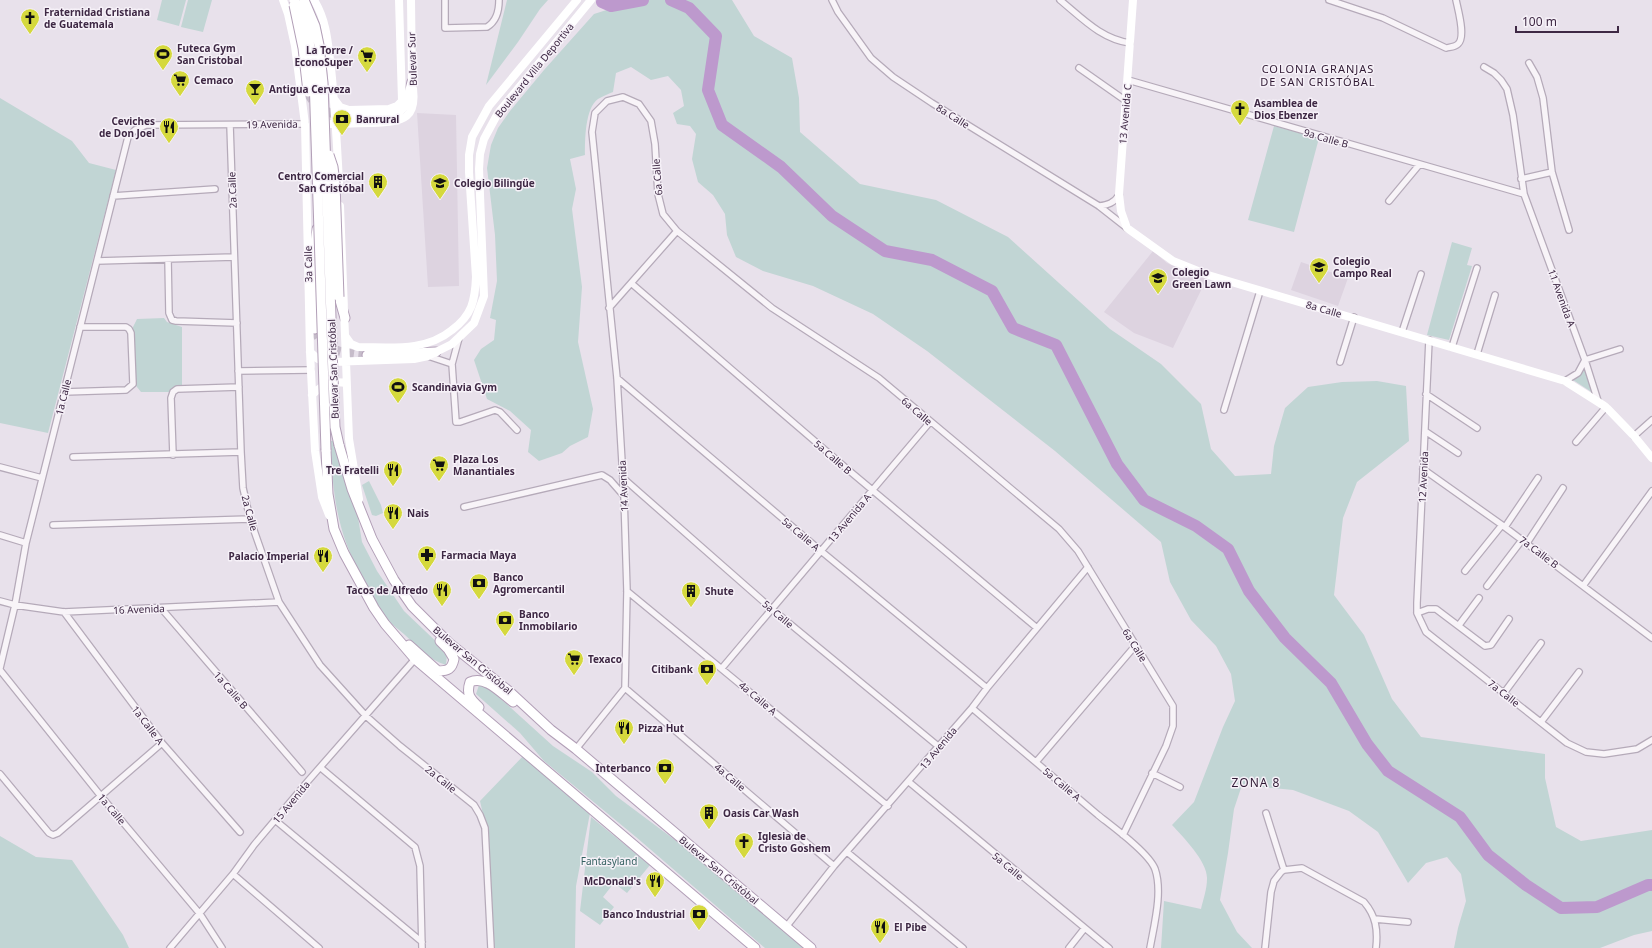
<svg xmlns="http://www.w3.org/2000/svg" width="1652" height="948" font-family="'Noto Sans',sans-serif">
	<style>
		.built { fill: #ddd3e0 }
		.green { fill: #c1d5d4 }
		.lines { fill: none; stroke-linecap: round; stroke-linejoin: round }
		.river { stroke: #bd99cd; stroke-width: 12 }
		.primary-tunnel { stroke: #c6bcca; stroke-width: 9; stroke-dasharray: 9 4.5; stroke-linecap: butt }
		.street-casing { stroke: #b5aab9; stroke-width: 8 }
		.primary-casing { stroke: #b29fb7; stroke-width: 11 }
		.street { stroke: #f8f4f8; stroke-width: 5.5 }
		.secondary { stroke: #fff; stroke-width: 8 }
		.primary { stroke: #fff; stroke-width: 9 }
		.primary-bridge-casing { stroke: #b29fb7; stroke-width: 11; stroke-linecap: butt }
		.primary-bridge { stroke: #fff; stroke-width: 9 }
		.labels { text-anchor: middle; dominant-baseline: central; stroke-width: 3; stroke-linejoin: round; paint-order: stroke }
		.poi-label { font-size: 10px; font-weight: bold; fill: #3e2844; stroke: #f6f1f8; text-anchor: start }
		.street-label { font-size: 10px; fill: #3e2844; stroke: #f6f1f8 }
		.park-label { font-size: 10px; fill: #346060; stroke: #f6f1f8 }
		.neighbourhood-label { font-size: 11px; letter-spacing: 1px; fill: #301a34; stroke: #f6f1f8 }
		.quarter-label { font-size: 12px; letter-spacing: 1px; fill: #301a34; stroke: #f6f1f8 }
	</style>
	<rect width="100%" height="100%" fill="#e8e1eb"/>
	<path class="built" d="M417 113 456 115 459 286 428 287Z
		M1153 251 1167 263 1185 271 1207 278 1173 348 1134 333 1104 312Z
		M1301 262 1348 278 1338 306 1291 290Z"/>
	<path class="green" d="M162 0H186L179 26 157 20Z
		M188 0H212L203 32 181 27Z
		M507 0H548L540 9 518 42 486 85Z
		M621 0H732L754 36 792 58 799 98 800 132 860 184 936 200 1008 237 1110 329 1161 364 1201 404 1211 449 1235 476 1271 474 1274 446 1285 408 1308 387 1342 382 1377 381 1406 386 1409 441 1357 482 1343 518 1334 595 1364 635 1392 699 1421 737 1545 754V778L1556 827 1581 841 1652 830V931L1634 935 1600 948H1454L1458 928 1466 901 1461 874 1447 857 1426 863 1408 883 1378 832 1349 811 1293 790 1242 785 1234 809 1228 853 1220 900 1237 932 1252 948H1161L1164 901 1201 909C1203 900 1207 889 1207 879 1208 862 1183 837 1172 825L1194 802 1223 727 1235 701 1231 674 1216 646 1191 620 1170 582 1161 542 1055 451 927 351 873 314 813 286 763 271 736 257 727 235 725 214 713 195 698 182 692 159 696 134 690 126 677 124 673 113 684 106 681 90 668 76 651 80 631 67 616 73 613 92C608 94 603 96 598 99 585 108 585 140 585 155L570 159 576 189 572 209 582 287 578 342 593 409 588 437 570 446 562 453 539 461 528 452 531 430 510 411 487 399 474 360 481 349 494 340 496 320 490 318 497 281 495 235 487 168 491 145 498 128 510 111 544 70 594 14 616 7Z
		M0 98 72 141 89 163 116 170 48 433 0 423Z
		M1274 126 1319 138 1294 232 1248 220Z
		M1452 242 1472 248 1467 265 1472 266 1449 340 1427 335Z
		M164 318 167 322 182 327V385L169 392H141L133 382 132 329 137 319Z
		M1585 370 1593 393 1573 380Z
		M331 441H333L356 505 362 542 377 571 404 611 444 649 447 654 446 665C427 659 419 648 405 635 400 630 393 626 389 621 381 611 374 599 367 587 338 537 332 498 331 441Z
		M369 481 381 505 383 513 376 516 372 515 362 485Z
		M479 685 484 686 490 689 553 746 592 772 616 796 722 875 807 948H765L636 837 544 761 520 733 476 694Z
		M525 754 591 808 576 886 575 948H489L486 828 480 801Z
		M591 817 650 865 627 893 614 883 603 897 614 907 600 925 580 911Z
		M0 836 36 857 72 860 123 935 129 948H0Z"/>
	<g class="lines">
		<path class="river" d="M671 0 689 8 716 36 708 90 722 125 781 167 832 216 885 251 932 260 992 291 1013 328 1056 345 1117 464 1144 500 1196 526 1228 549 1249 591 1285 638 1331 683 1367 744 1388 771 1460 817 1488 855 1526 885 1561 908 1597 907 1648 885H1652
			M602 2 611 6 643 0"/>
		<path class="primary-tunnel" d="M308 92C313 107 330 114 345 117
			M315 329C318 350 350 355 367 355"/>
		<g class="street-casing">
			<path id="street" d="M445 0V28L487 27C497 21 499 11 499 0
				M832 0 838 12 871 58 893 77 932 103 1099 206 1127 228
				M1060 0C1082 18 1101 39 1130 43
				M1329 0 1383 18 1446 48C1450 47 1455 47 1458 44 1466 37 1458 10 1456 0
				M1529 63 1537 77 1543 98 1552 172 1569 230
				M1484 67 1494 73 1501 80 1507 89 1513 115 1524 194 1585 360 1598 401
				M1079 68 1126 101
				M1128 80 1524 194
				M230 125 241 452 243 488 250 519 279 602 320 665 366 716 400 746 474 805 480 815 485 828 491 948
				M1521 179 1552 172
				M113 196 215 189
				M1389 201 1419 165
				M1099 206C1108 205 1114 203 1119 195
				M168 259 169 313 172 320 176 321 237 323
				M97 261 234 257
				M631 283 846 468 1037 628
				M609 308 677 231
				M1402 332 1421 274
				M459 338 452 364 456 422H460L495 410 500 412 517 430
				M1429 340 1417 603V613L1426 632 1567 743 1586 752 1604 754 1637 749 1652 740
				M1452 347 1477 268
				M1477 354 1495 295
				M428 356 452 364
				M1340 362 1354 317
				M238 371 311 370
				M617 378 821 551 987 688
				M1565 381 1578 373 1585 360 1620 349
				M64 392 126 390 133 384 131 333 129 329 126 327H80
				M1426 394 1477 428
				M1224 410 1260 291
				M1425 431 1458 453
				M1634 436 1652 420
				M1576 442 1606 407
				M173 455 171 398 173 392 177 389 239 387
				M73 457 241 452
				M0 467 42 478
				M1423 469 1502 525 1652 638
				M623 478 772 609 938 746
				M464 507 602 475 610 480 624 496
				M53 525 250 519
				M1505 527 1538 478
				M0 535 26 543
				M1527 543 1563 488
				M1465 571 1502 525
				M1487 586 1522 540
				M1583 586 1652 491
				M627 591 888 806
				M0 601 15 605 64 612 279 602
				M161 608 302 772
				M64 612 162 743 240 832
				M1417 613 1428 609H1436L1485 646 1491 645 1509 619
				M1459 625 1479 598
				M0 668 15 605 26 543 128 137 135 130 146 125 305 124
				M722 668 930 422
				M0 670 100 795 200 914 222 948
				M625 688 834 866
				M1504 693 1541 643
				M972 708C1014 744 1056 779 1098 815 1113 827 1149 853 1155 869 1163 892 1154 925 1150 948
				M1541 722 1579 672
				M576 749 625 688 627 591 624 496 617 378 592 132 595 113 607 101 623 97 639 104 651 121 655 144 658 194 663 214 677 231 772 308 879 378 1059 529 1078 551 1173 706V726L1166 746 1123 835
				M1036 762 1135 646
				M321 768 415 847 420 866 422 948
				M1152 773 1180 787
				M0 774 49 833 53 835 58 833 162 743
				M909 782 1109 948
				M1266 813 1284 870
				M275 820 422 942
				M847 852 963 948
				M233 874 319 948
				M1375 919 1408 922
				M786 927 834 866 972 708 987 688 1088 567
				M170 948 233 874 254 845 308 781 415 659
				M1069 948 1084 929
				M1265 948 1271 892 1274 881 1281 872 1284 870 1302 868 1364 902C1376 916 1378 930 1376 948"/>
		</g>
		<g class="primary-casing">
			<path id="primary" d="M345 117 398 113 406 105 412 82
				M339 297 345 318
				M315 329 313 257 317 229
				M367 355 436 352
				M339 445 352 489 372 539 394 580 412 606 448 642 510 692 551 730 576 749 811 948
				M326 450 328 494 334 529 344 553 374 608 385 624 415 659 755 948
				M409 645 438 671C448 671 452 669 454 659L448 649 440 641
				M479 707C470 699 466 694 470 682 485 675 501 693 513 702"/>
		</g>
		<use href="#street" class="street"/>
		<path class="secondary" d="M283 0 288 14 295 46 305 124 310 352 315 451 322 497 329 515
			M314 0C327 21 328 44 331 68 335 106 337 144 339 182
			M1133 0 1119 194 1121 211 1127 228 1173 261 1208 275 1565 381 1606 407 1634 436 1652 458
			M334 99 340 107 349 110 389 109 397 106 402 101 399 0
			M331 124C345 124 358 123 372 123 404 122 419 119 412 82L411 0
			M340 206 349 439 359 499
			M346 337 351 344 358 347C391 347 425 352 452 330 472 315 475 301 476 277L469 172V155L472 137 489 106 577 0
			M310 352 318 359 330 362 414 359 428 356 452 344 474 323 484 296 479 169 480 154 484 139 498 113 591 0
			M312 395C322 385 331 380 346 383"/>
		<use href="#primary" class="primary"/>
		<g class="primary-bridge-casing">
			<path id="primary-bridge" d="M294 0 304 18 308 33 314 77 326 450
				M304 0 315 26 319 45 323 83 333 376 335 427 339 445
				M294 5 303 48 308 92
				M329 155 333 167 335 183 339 297"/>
		</g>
		<use href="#primary-bridge" class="primary-bridge"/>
	</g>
	<defs>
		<g id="church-pin" transform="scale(1)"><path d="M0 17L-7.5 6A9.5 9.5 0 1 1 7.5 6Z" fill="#d5d93d" stroke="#f6f1f8"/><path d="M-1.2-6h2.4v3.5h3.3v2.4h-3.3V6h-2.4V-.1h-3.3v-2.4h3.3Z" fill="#111"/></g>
		<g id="stadium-pin" transform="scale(1)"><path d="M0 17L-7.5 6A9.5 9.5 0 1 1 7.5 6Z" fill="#d5d93d" stroke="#f6f1f8"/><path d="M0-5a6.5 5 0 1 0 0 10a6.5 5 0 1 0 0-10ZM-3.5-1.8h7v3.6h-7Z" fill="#111"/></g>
		<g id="supermarket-pin" transform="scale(1)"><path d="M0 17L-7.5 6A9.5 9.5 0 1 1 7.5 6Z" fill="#d5d93d" stroke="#f6f1f8"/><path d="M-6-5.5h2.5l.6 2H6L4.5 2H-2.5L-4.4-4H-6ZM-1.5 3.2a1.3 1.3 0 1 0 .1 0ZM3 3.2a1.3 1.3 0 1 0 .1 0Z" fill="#111"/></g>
		<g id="bar-pin" transform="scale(1)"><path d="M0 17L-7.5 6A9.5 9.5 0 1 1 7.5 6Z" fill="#d5d93d" stroke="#f6f1f8"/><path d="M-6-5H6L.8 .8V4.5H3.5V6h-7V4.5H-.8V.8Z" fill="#111"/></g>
		<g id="bank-pin" transform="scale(1)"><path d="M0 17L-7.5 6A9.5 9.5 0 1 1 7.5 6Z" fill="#d5d93d" stroke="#f6f1f8"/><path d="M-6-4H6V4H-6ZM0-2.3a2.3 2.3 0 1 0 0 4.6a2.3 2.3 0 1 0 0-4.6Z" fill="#111"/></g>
		<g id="restaurant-pin" transform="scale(1)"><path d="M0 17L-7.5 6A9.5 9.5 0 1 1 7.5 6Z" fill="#d5d93d" stroke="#f6f1f8"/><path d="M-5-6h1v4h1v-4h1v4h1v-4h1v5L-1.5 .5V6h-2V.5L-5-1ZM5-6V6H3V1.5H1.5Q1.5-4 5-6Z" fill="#111"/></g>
		<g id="building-pin" transform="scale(1)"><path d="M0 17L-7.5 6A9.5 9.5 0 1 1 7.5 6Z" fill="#d5d93d" stroke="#f6f1f8"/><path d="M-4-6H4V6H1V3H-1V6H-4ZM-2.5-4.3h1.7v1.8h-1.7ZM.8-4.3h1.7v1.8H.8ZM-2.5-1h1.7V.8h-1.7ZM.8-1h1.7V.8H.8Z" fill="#111"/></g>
		<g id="school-pin" transform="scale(1)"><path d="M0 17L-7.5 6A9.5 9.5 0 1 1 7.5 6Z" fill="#d5d93d" stroke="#f6f1f8"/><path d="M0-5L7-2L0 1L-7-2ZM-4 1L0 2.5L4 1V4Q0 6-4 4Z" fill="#111"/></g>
		<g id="pharmacy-pin" transform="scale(1)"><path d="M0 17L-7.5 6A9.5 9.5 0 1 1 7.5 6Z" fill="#d5d93d" stroke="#f6f1f8"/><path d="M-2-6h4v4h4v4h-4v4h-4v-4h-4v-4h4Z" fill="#111"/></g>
	</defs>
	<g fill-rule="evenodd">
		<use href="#church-pin" x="30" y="18"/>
		<use href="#stadium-pin" x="163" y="54"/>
		<use href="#supermarket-pin" x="367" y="56"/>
		<use href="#supermarket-pin" x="180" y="80"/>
		<use href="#bar-pin" x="255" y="89"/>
		<use href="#church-pin" x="1240" y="109"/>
		<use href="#bank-pin" x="342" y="119"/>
		<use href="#restaurant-pin" x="169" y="127"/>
		<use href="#building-pin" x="378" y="182"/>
		<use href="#school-pin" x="440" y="183"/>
		<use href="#school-pin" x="1319" y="267"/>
		<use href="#school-pin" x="1158" y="278"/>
		<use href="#stadium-pin" x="398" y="387"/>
		<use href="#supermarket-pin" x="439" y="465"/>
		<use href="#restaurant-pin" x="393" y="470"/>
		<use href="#restaurant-pin" x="393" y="513"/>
		<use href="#pharmacy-pin" x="427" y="555"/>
		<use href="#restaurant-pin" x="323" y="556"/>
		<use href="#bank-pin" x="479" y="583"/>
		<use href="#restaurant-pin" x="442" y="590"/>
		<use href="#building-pin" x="691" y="591"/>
		<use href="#bank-pin" x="505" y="620"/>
		<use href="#supermarket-pin" x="574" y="659"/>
		<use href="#bank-pin" x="707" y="669"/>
		<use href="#restaurant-pin" x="624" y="728"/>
		<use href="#bank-pin" x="665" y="768"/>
		<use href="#building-pin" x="709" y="813"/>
		<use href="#church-pin" x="744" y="842"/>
		<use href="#restaurant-pin" x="655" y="881"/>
		<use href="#bank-pin" x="699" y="914"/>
		<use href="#restaurant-pin" x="880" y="927"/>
	</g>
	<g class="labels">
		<g class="poi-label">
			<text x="44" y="12">Fraternidad Cristiana<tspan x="44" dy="12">de Guatemala</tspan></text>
			<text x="177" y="48">Futeca Gym<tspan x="177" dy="12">San Cristobal</tspan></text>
			<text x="353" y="50" text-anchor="end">La Torre /<tspan x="353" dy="12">EconoSuper</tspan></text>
			<text x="194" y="80">Cemaco</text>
			<text x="269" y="89">Antigua Cerveza</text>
			<text x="1254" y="103">Asamblea de<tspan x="1254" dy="12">Dios Ebenzer</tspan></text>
			<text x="356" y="119">Banrural</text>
			<text x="155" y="121" text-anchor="end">Ceviches<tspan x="155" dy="12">de Don Joel</tspan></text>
			<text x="364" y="176" text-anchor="end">Centro Comercial<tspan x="364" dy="12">San Cristóbal</tspan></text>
			<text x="454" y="183">Colegio Bilingüe</text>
			<text x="1333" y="261">Colegio<tspan x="1333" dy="12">Campo Real</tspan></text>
			<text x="1172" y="272">Colegio<tspan x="1172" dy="12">Green Lawn</tspan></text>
			<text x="412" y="387">Scandinavia Gym</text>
			<text x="453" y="459">Plaza Los<tspan x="453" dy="12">Manantiales</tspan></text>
			<text x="379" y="470" text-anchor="end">Tre Fratelli</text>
			<text x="407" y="513">Nais</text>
			<text x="441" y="555">Farmacia Maya</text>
			<text x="309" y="556" text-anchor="end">Palacio Imperial</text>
			<text x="493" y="577">Banco<tspan x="493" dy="12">Agromercantil</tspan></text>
			<text x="428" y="590" text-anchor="end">Tacos de Alfredo</text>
			<text x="705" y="591">Shute</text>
			<text x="519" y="614">Banco<tspan x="519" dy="12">Inmobilario</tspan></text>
			<text x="588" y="659">Texaco</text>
			<text x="693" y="669" text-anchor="end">Citibank</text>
			<text x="638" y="728">Pizza Hut</text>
			<text x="651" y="768" text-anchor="end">Interbanco</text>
			<text x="723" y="813">Oasis Car Wash</text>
			<text x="758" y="836">Iglesia de<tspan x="758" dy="12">Cristo Goshem</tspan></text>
			<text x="641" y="881" text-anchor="end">McDonald's</text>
			<text x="685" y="914" text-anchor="end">Banco Industrial</text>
			<text x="894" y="927">El Pibe</text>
		</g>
		<g class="street-label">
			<text transform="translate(412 59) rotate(-92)">Bulevar Sur</text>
			<text transform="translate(534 70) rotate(-51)">Boulevard Villa Deportiva</text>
			<text transform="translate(1125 114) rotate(-85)">13 Avenida C</text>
			<text transform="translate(953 116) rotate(32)">8a Calle</text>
			<text transform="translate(272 124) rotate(-1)">19 Avenida</text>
			<text transform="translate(1326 138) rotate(16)">9a Calle B</text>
			<text transform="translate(657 177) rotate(-95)">6a Calle</text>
			<text transform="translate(232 190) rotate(-92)">2a Calle</text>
			<text transform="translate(308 264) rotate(-91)">3a Calle</text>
			<text transform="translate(1562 298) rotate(70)">11 Avenida A</text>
			<text transform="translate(1324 309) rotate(16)">8a Calle</text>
			<text transform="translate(333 369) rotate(-92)">Bulevar San Cristóbal</text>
			<text transform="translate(63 397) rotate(-76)">1a Calle</text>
			<text transform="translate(917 411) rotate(41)">6a Calle</text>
			<text transform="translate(833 457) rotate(41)">5a Calle B</text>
			<text transform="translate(1423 477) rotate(-87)">12 Avenida</text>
			<text transform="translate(623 486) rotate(-93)">14 Avenida</text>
			<text transform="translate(250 513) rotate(75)">2a Calle</text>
			<text transform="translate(849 518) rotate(-50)">13 Avenida A</text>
			<text transform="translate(801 534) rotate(40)">5a Calle A</text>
			<text transform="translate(1539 552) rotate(37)">7a Calle B</text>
			<text transform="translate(139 609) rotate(-2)">16 Avenida</text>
			<text transform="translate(778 614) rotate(40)">5a Calle</text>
			<text transform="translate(1135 645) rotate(58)">6a Calle</text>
			<text transform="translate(473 660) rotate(40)">Bulevar San Cristóbal</text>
			<text transform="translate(231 690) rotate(49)">1a Calle B</text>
			<text transform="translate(1504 693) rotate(38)">7a Calle</text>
			<text transform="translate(758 698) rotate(40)">4a Calle A</text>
			<text transform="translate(148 725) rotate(53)">1a Calle A</text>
			<text transform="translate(938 748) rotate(-50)">13 Avenida</text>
			<text transform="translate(730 777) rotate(40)">4a Calle</text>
			<text transform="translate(441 779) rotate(39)">2a Calle</text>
			<text transform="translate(1062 784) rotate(40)">5a Calle A</text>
			<text transform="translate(291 802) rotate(-50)">15 Avenida</text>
			<text transform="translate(112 809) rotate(50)">1a Calle</text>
			<text transform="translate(1008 866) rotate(40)">5a Calle</text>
			<text transform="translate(719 870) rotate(40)">Bulevar San Cristóbal</text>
		</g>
		<g class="park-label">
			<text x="609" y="861">Fantasyland</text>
		</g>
		<g class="neighbourhood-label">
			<text x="1318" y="68">COLONIA GRANJAS<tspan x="1318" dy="13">DE SAN CRISTÓBAL</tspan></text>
		</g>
		<g class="quarter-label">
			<text x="1256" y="782">ZONA 8</text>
		</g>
	</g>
	<path d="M1516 26v6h102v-6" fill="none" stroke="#3e2844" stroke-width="2"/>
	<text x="1522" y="26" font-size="12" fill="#3e2844" stroke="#f6f1f8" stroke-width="3" paint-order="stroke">100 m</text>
</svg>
